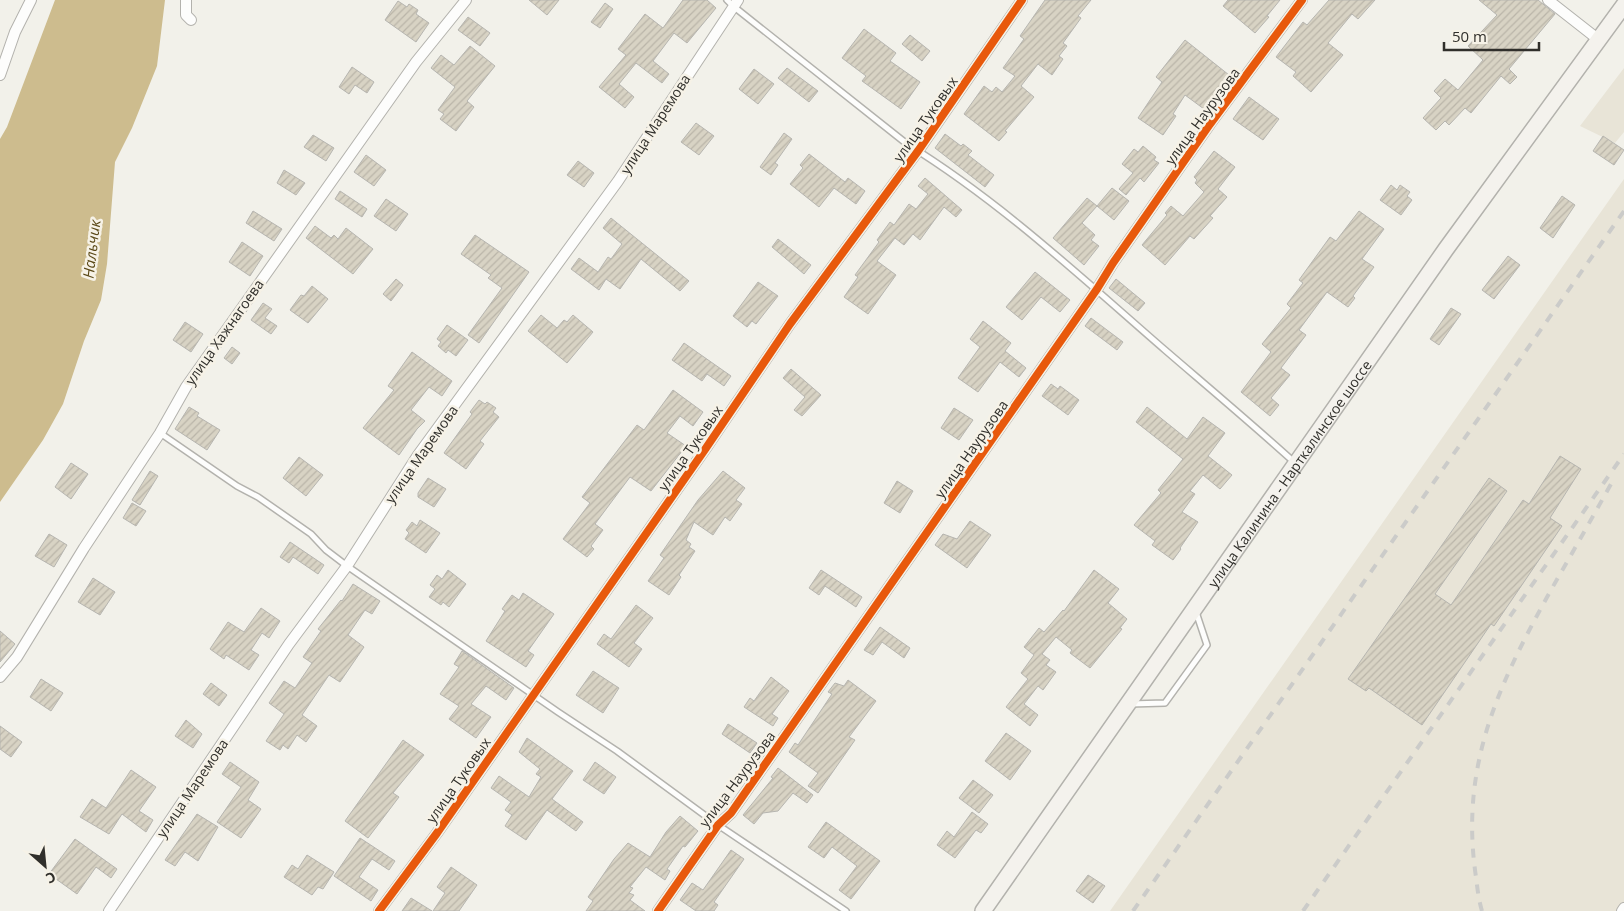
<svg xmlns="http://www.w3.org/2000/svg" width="1624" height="911" font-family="'Open Sans',sans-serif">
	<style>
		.built { fill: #e8e4d7 }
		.water { fill: #cdbc8e }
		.building { fill: url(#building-hatch); stroke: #b6b5b0 }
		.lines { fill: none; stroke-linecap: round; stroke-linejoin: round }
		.service-casing { stroke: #b3b2ad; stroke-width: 8 }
		.minor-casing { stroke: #b3b2ad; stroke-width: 12 }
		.secondary-casing { stroke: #b3b2ad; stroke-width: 18 }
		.service { stroke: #fdfdfc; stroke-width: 5 }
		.minor { stroke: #fdfdfc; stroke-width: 10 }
		.secondary { stroke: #f4f2ed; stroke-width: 15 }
		.rail { stroke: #cbcbc9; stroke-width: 4; stroke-dasharray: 9 9; stroke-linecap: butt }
		.cycleway-casing { stroke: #f6f2e7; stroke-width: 11 }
		.cycleway { stroke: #e8590c; stroke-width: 8 }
		.labels { text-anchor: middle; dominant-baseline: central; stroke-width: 5; stroke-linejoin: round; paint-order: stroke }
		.street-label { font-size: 14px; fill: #302f2b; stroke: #f6f2e7 }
		.water-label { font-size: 15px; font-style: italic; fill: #5b4918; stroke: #f6f2e7 }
	</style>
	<defs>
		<pattern id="building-hatch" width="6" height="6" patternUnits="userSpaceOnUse" patternTransform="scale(1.25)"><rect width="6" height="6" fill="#d8d3c4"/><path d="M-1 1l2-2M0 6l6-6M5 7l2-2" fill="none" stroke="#bab5a9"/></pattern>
	</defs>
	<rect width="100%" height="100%" fill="#f2f1ea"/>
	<path class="built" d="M1624 68V132L1615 143 1580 126Z
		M1624 179V911H1110Z"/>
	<path class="water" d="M55 0H165L157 66 132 128 115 162 107 264 101 300 84 341 63 404 43 440 0 502V139L7 127Z"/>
	<path class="building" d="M529 0H559L547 15Z
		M683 0H707L716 8 687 43 674 33 653 61 669 74 662 83 636 63 619 84 634 97 625 108 599 87 626 55 618 49 645 14 663 28Z
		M1045 0H1091L1078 16 1081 18 1063 43 1067 46 1059 56 1063 59 1052 75 1038 64 1021 86 1034 97 1005 131 1007 132 999 141 964 114 984 86 992 92 996 87 1002 92 1015 76 1003 68 1024 39 1020 36Z
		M1228 0H1280L1267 16 1269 17 1255 33 1223 6Z
		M1329 0H1375L1358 19 1352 14 1328 43 1343 55 1311 92 1293 76 1296 72 1276 57 1303 22 1307 25Z
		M1479 0H1538L1555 14 1509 69 1517 77 1510 84 1501 76 1471 113 1465 108 1449 125 1445 121 1436 130 1423 118 1441 98 1434 91 1445 79 1458 90 1483 60 1468 46 1497 15Z
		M398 1 407 7 409 4 418 10 416 14 429 23 416 42 385 20Z
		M605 3 613 9 600 28 591 22Z
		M468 17 490 33 480 46 458 30Z
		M864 29 896 53 890 61 920 82 901 109 862 81 866 76 842 58Z
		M910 35 930 51 922 61 902 44Z
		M1185 40 1229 75 1204 109 1185 95 1173 114 1176 116 1163 135 1138 118 1162 82 1156 77Z
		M470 46 495 66 467 101 474 107 456 131 440 119 444 114 438 110 455 87 431 68 441 55 454 65Z
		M352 67 374 82 367 93 355 85 349 94 339 87Z
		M787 68 818 91 809 102 778 78Z
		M754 69 774 84 758 104 739 89Z
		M1249 97 1279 119 1263 140 1233 119Z
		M696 123 714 136 699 155 681 142Z
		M784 133 792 139 775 163 778 165 771 175 760 167Z
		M945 134 961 146 963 144 972 151 968 155 994 175 985 187 935 148Z
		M313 135 334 148 326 161 304 147Z
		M1603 136 1624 150 1614 165 1593 151Z
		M1143 146 1156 157 1154 160 1159 163 1144 182 1140 178 1126 195 1119 189 1133 173 1122 164 1134 149 1138 152Z
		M1214 151 1235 167 1218 189 1227 197 1210 216 1213 218 1194 239 1190 236 1165 265 1142 245 1167 215 1165 213 1171 206 1183 216 1204 192 1195 183 1197 180 1194 177Z
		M809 154 845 182 848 178 865 191 856 204 834 188 819 207 790 184 803 168 800 165Z
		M366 155 386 170 374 186 354 172Z
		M578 161 594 173 584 187 567 175Z
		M284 170 305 183 296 195 277 183Z
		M925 178 962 210 956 217 944 207 920 240 913 234 904 245 895 238 877 261 896 275 868 314 844 297 858 277 855 275 879 242 877 240 890 222 894 225 909 204 916 209 928 194 918 186Z
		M1391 185 1397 190 1400 185 1410 192 1407 196 1412 200 1401 215 1380 200Z
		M1112 188 1129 201 1114 220 1097 206Z
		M340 191 367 209 362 217 335 199Z
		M1562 196 1575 205 1553 238 1540 228Z
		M1087 198 1097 206 1082 223 1095 235 1091 240 1099 246 1084 265 1053 238Z
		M386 199 408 214 396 231 374 216Z
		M253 211 282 229 274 241 246 223Z
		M1359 211 1384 229 1362 259 1374 267 1353 296 1355 298 1348 307 1327 292 1299 330 1306 335 1281 368 1290 375 1271 398 1279 405 1270 416 1241 392 1271 352 1262 344 1291 308 1287 304 1303 283 1299 280 1330 237 1336 241Z
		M611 218 689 281 680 291 641 259 620 289 606 279 599 290 571 269 579 258 598 272 608 257 611 259 622 244 603 228Z
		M315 226 331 238 334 235 338 239 346 228 373 249 353 274 306 238Z
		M475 235 529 272 479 343 468 335 502 288 488 278 491 275 461 254Z
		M778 239 811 265 804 274 772 247Z
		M242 242 263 256 250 276 229 262Z
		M1508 256 1520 265 1494 299 1482 290Z
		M1035 272 1070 300 1060 312 1041 297 1022 320 1006 307Z
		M396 279 403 285 391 301 383 294Z
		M1116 279 1145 303 1138 311 1109 288Z
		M758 282 778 296 756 324 752 321 747 327 733 316Z
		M312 286 328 299 308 323 290 310 301 295 304 296Z
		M263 303 272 309 265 318 277 326 271 334 251 320Z
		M1451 308 1461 314 1439 345 1430 339Z
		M541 315 557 328 564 320 567 322 573 315 593 332 567 363 528 331Z
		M1091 318 1123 342 1117 350 1085 326Z
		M983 321 1011 343 1005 351 1026 368 1019 377 1000 362 978 392 958 378 980 347 970 339Z
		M185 322 203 334 191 352 173 340Z
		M447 325 468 340 456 356 448 350 446 353 438 346 441 342 437 339Z
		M684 343 731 376 724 386 707 374 702 381 672 360Z
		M232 347 240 353 232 364 224 358Z
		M412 352 452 381 442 396 429 387 411 410 425 421 417 429 399 455 363 428 394 390 388 386Z
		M791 369 821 395 802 416 794 410 805 397 783 378Z
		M1051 384 1058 389 1060 386 1079 400 1068 415 1042 396Z
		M673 390 703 412 693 426 680 416 667 433 686 446 651 491 630 477 595 524 603 530 591 546 594 549 587 557 563 539 590 503 582 497 637 425 644 430Z
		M479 400 485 404 487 402 496 408 493 412 499 417 480 441 484 444 466 469 444 453 472 414 470 412Z
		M189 407 199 413 197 416 220 430 207 450 175 429Z
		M1147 407 1187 439 1203 417 1225 433 1208 456 1232 475 1220 489 1203 475 1190 491 1195 494 1182 512 1198 522 1180 548 1181 549 1173 560 1152 545 1155 541 1134 525 1161 493 1158 490 1183 459 1136 422Z
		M954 408 973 420 959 440 941 428Z
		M1560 456 1581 469 1550 518 1562 526 1494 626 1491 624 1422 725 1369 688 1366 691 1348 679 1489 478 1507 491 1435 594 1451 605 1523 500 1529 504Z
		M299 457 323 475 306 496 283 478Z
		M71 463 88 474 71 499 55 487Z
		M150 471 158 476 140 505 132 500Z
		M723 471 745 488 736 500 742 504 730 521 725 517 713 535 694 522 686 540 691 544 689 547 695 551 679 575 681 577 669 595 648 581 664 558 660 555 698 500Z
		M428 478 446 489 434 507 418 497V493Z
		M897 481 913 491 900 513 884 503Z
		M132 503 146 511 136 526 123 518Z
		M420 520 440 533 426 553 405 539 409 533 406 530 412 522 417 526Z
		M970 521 991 535 967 568 935 545 943 534 957 539Z
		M49 534 67 545 54 567 35 556Z
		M290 542 324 565 318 574 293 557 289 563 280 557Z
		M448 570 466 584 449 607 443 602 441 605 429 597 435 589 430 585 437 575 442 579Z
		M821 570 862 597 856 607 825 586 819 595 809 588Z
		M1094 570 1119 589 1108 603 1127 619 1120 628 1122 629 1090 668 1070 653 1072 650 1056 637 1042 654 1050 660 1046 665 1056 672 1043 690 1038 686 1024 704 1038 715 1030 726 1006 707 1028 679 1021 673 1034 655 1024 647 1039 628 1044 632 1063 610 1064 611Z
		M93 578 115 592 100 615 78 602Z
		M353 584 380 601 372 614 365 610 348 635 364 647 340 682 329 675 302 715 317 726 306 742 297 735 288 749 283 745 280 750 266 741 284 714 269 703 284 681 295 688 312 663 303 657 321 631 318 629 341 600 342 601Z
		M523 593 554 614 528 651 534 655 526 667 486 641 505 611 502 609 512 595 519 600Z
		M636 605 653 618 634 643 642 649 629 667 597 644 604 634 611 639Z
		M261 608 280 621 269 638 262 633 251 650 259 655 249 670 226 655 224 659 210 649 228 622 244 632Z
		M880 627 910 648 904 658 882 642 873 655 864 650Z
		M0 631 15 644 0 662Z
		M462 651 514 688 506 700 486 686 471 704 491 717 476 738 449 719 459 706 440 694 459 667 454 664Z
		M593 671 619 688 603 713 576 695Z
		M771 677 789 691 772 714 778 718 773 726 744 707 750 698 754 701Z
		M41 679 63 693 51 711 30 697Z
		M848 680 876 701 849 737 855 740 818 793 808 786 818 773 789 752 795 743 798 745 832 694 828 692 835 683 844 686Z
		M211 683 227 695 219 706 203 694Z
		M186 720 202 734 193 748 175 736Z
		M728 724 757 743 750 753 722 734Z
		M0 726 22 742 11 757 0 749Z
		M1006 733 1031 751 1010 780 985 761Z
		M527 738 573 771 552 799 583 822 576 831 547 810 526 840 505 826 512 815 505 810 511 802 491 788 499 776 529 797 541 777 536 774 540 769 519 752Z
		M403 740 424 755 393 793 399 797 368 838 345 821Z
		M230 762 259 782 248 800 261 809 241 838 217 822 241 787 222 774Z
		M595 762 616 777 604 794 583 780Z
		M778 768 813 795 807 803 793 793 778 811 763 813 754 824 743 815 773 778 771 777Z
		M131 770 156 787 139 811 153 820 146 832 122 814 109 834 80 817 92 799 106 808Z
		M973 780 993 795 979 813 959 798Z
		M972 812 988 824 981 833 976 830 955 858 937 845 947 831 954 837Z
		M197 814 218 827 198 861 185 852 175 866 165 860Z
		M680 816 698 831 685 847 683 846 667 869 670 871 665 880 646 867 630 887 633 888 629 893 634 895 630 900 645 911H586L593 901 588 897 614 859 628 843 650 857 666 832Z
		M826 822 880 861 851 899 839 890 857 866 832 847 824 858 808 847Z
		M360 838 395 861 389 870 372 859 359 877 378 890 371 901 334 876Z
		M75 839 117 869 111 878 96 867 77 894 49 874Z
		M731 850 744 859 714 902 718 905 714 911H696L680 900 692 883 703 890Z
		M307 855 334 872 323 889 318 887 312 895 284 877 292 865 298 869Z
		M451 867 477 885 459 911H433L445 893 437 887Z
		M1088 875 1105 886 1093 903 1076 891Z
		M411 898 432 911H402Z"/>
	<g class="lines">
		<g class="service-casing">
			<path id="service" d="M727 0 733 6 907 144C1001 202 1082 278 1165 350 1208 387 1252 424 1294 462
				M160 433 237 486 258 497 311 534 326 550 347 566 558 712 617 751 718 825 846 911
				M1130 704 1165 703 1207 645 1196 612"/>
		</g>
		<g class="minor-casing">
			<path id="minor" d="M186 0V15L191 20
				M1548 0 1599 40
				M0 75 15 32 31 0
				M0 677 17 657 84 548 160 433 186 387 416 62 466 0
				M109 911 289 644 347 566 418 455 618 181 738 0
				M379 911 437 833 706 448 790 324 918 151 1022 0
				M658 911 718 825 731 813 1097 289 1113 263 1210 124 1302 0
				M1622 911 1624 908"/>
		</g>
		<g class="secondary-casing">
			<g id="secondary">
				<path id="s1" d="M983 911 1446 249 1624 5"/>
			</g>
		</g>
		<use href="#service" class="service"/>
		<use href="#minor" class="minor"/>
		<use href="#secondary" class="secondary"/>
		<path class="rail" d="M1133 911 1624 211
			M1303 911 1624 454
			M1482 911C1478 898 1477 884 1475 870 1461 762 1500 682 1551 590 1571 555 1591 520 1611 484"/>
		<g class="cycleway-casing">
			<path id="cycleway" d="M379 911 437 833 706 448 790 324 918 151 1022 0
				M658 911 718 825 731 813 1097 289 1113 263 1210 124 1302 0"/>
		</g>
		<use href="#cycleway" class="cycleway"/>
	</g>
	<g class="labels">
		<g class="street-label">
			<text transform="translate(1202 116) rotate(-54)">улица Наурузова</text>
			<text transform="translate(925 119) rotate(-55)">улица Туковых</text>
			<text transform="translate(655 124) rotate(-57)">улица Маремова</text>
			<text transform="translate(224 332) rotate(-55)">улица Хажнагоева</text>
			<text transform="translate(690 448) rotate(-55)">улица Туковых</text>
			<text transform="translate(971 449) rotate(-55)">улица Наурузова</text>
			<text transform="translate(421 454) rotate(-55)">улица Маремова</text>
			<text stroke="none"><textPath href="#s1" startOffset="534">улица Калинина - Нарткалинское шоссе</textPath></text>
			<text transform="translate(737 779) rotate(-53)">улица Наурузова</text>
			<text transform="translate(458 780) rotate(-55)">улица Туковых</text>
			<text transform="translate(192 788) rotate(-56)">улица Маремова</text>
		</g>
		<g class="water-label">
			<text transform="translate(91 249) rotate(-83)">Нальчик</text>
		</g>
	</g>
	<g transform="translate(45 866) rotate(153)" stroke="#f6f2e7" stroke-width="4" paint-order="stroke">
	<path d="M0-4L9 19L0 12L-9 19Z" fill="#302f2b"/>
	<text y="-8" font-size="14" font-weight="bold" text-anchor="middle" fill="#302f2b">С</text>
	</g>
	<path d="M1444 42v8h95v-8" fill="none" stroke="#302f2b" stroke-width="2.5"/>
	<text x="1452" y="42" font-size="15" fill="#302f2b" stroke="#f6f2e7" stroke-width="4" paint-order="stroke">50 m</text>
</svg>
